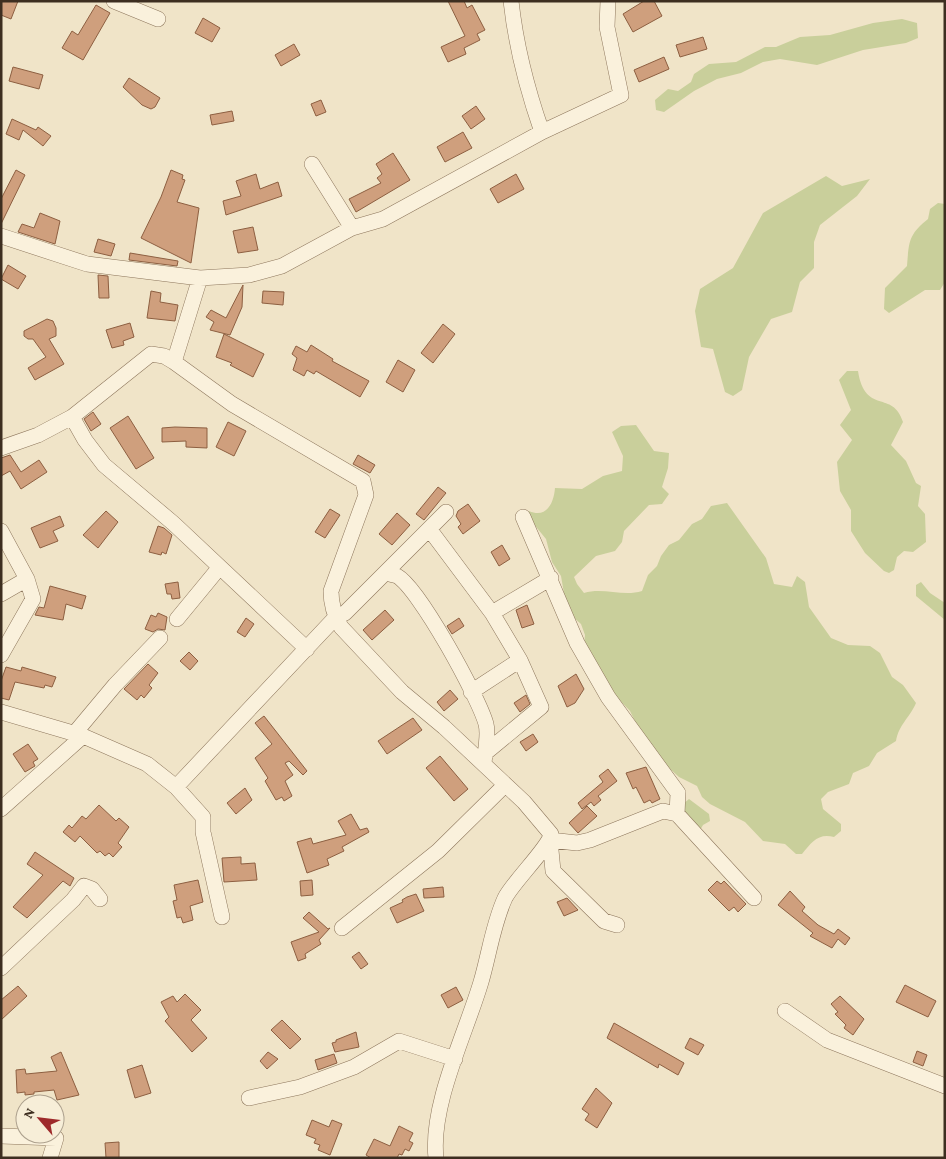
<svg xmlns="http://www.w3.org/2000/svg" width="946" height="1159" font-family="'Crimson Pro',serif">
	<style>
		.green { fill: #c9cf9b }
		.building { fill: #cf9f7d; stroke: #8d5f41 }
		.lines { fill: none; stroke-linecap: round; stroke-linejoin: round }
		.minor-casing { stroke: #8d765c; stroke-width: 16 }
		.minor { stroke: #faf1dc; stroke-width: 15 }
	</style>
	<rect width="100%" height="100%" fill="#f0e4c8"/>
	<path class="green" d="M902 19 917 23 918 38 906 43 863 50 817 65 780 59 763 62 741 73 717 79 694 91 664 112 656 110 655 100 668 89 678 91 691 82 694 74 709 64 736 62 765 47H776L800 37 830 35 873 23Z
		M826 176 842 186 870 179 857 196 820 225 814 242V268L800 282 792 312 771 319 749 357 742 390 733 396 725 392 713 349 701 347 695 311 700 289 733 268 763 213Z
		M938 203 945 204V282L940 290H925L889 313 884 309 885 288 907 266C909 242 908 235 928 219L930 209Z
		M847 371H858C865 416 893 389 903 422L891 445 906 461 916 483 921 486 918 506 925 514 926 542 913 552 904 551 897 557 894 570 889 573 884 571 865 553 851 531V510L840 491 837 462 852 440 840 425 851 410 839 380Z
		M636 425 654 451 669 453 668 468 662 487 669 494 662 504 649 505 624 531 622 542 615 551 596 556 574 577 577 584 584 593C603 587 623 597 642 591L648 575 657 566 661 556 669 545 679 540 692 524 702 519 711 506 727 503 766 558 774 584 792 587 797 576 805 582 809 607 831 638 848 645 870 646 880 653 892 677 903 685 916 703C909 719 899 724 896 741L877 753 869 766 853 773 849 784 828 792 821 799 823 809 841 824V831L834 837C818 833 812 842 802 854H796L785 844 763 841 745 822 710 804 702 797 697 786 679 777 669 768 637 725 630 711 613 693 584 645 585 635 581 624 573 617 566 605 561 576 552 562 546 539 528 517 529 511C547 519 554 502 555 488L582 489 603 476 622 471 623 456 612 432 621 426Z
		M921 582 930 593 945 603V620L916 596V585Z
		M689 799 709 814 710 821 703 825 699 832 685 821 683 804Z"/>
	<path class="building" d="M1 1H18L11 19 1 15Z
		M448 1H464L467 8 472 5 485 30 477 34 480 40 464 48 466 54 448 62 441 47 465 36Z
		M644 1H654L662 16 633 32 623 14Z
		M96 5 110 13 83 60 62 48 72 31 78 35Z
		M203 18 220 28 212 42 195 33Z
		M703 37 707 49 680 57 676 45Z
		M294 44 300 55 281 66 275 55Z
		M664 57 669 69 639 82 634 70Z
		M13 67 43 75 39 89 9 81Z
		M129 78 160 98 155 107 151 109 142 105 123 87Z
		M321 100 326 112 316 116 311 104Z
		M476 106 485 119 471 129 462 116Z
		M232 111 234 121 212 125 210 115Z
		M12 119 36 130 38 127 51 136 43 146 23 130 19 140 6 134Z
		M463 132 472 148 445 162 437 147Z
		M393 153 410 180 356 212 349 199 381 183 377 178 382 174 376 164Z
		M16 170 25 175 1 224V199Z
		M171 170 183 175 182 179 185 180 177 202 199 208 191 263 141 238 161 197Z
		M256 174 260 189 278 182 282 196 226 215 223 201 241 196 236 181Z
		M516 174 524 189 498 203 490 189Z
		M40 213 60 221 55 244 18 232 22 224 34 228Z
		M253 227 258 250 238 253 233 231Z
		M98 239 115 244 111 256 94 252Z
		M130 253 178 261 177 266 129 260Z
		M8 265 26 276 18 289 1 279Z
		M98 275 108 276 109 298H99Z
		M243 285 242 307 230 335 210 330 214 322 206 317 211 310 226 318Z
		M151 291 161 293 160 302 178 305 175 321 147 318Z
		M263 291 284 292 283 305 262 303Z
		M47 319 53 321 56 328V336L49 339 64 364 35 380 28 368 46 357 33 339H28L24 336V331Z
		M130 323 134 337 123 341 124 345 112 348 106 330Z
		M443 324 455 334 433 363 421 353Z
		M224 334 264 354 253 377 230 365 232 363 216 357Z
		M311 345 333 359 332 361 369 381 360 397 316 371 314 374 307 370 304 376 293 370 297 358 292 354 296 346 307 352Z
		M398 360 415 370 403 392 386 382Z
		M93 412 101 424 91 431 84 419Z
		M128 416 154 458 136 469 110 428Z
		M228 422 246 431 234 456 216 447Z
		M175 427 207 428V448L186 447V441L162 442V428Z
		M10 455 21 472 39 460 47 472 21 489 10 471 1 476V458Z
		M358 455 375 465 370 473 353 464Z
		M438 487 446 493 424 520 416 514Z
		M468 504 480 521 463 534 458 527 461 524 456 516 458 511Z
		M330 509 340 515 325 538 315 532Z
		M106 511 118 522 98 548 83 535Z
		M397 513 410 525 392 545 379 534Z
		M60 516 64 526 53 531 58 541 40 548 31 528Z
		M158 526 164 528 172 535 166 554 162 552 161 555 149 552Z
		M502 545 510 559 499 566 491 552Z
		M178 582 180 598 172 599 171 594H167L165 584Z
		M50 586 86 596 82 609 66 604 63 620 35 615 39 607 44 608Z
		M527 605 534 624 522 628 516 610Z
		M385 610 394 620 372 640 363 630Z
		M158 613 167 617 165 630 158 629 153 632 145 629 151 615 156 617Z
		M246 618 254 624 245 637 237 632Z
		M459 618 464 626 452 634 447 626Z
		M189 652 198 661 190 670 180 661Z
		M148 664 158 673 149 685 152 688 144 698 141 695 137 700 124 689Z
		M6 667 21 671 22 667 56 677 52 687 45 685 44 688 15 682 9 700 1 698V681Z
		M576 674 584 689 575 703 567 707 558 686Z
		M450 690 458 699 444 711 437 702Z
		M526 695 530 704 520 712 514 703Z
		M264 716 307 771 303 775 289 761 285 763 293 775 285 781 292 796 284 801 282 797 276 800 265 781 268 778 255 758 272 744 255 723Z
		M413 718 422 730 387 754 378 741Z
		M533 734 538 742 526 751 520 742Z
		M28 744 38 759 33 762 35 766 25 772 13 754Z
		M440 756 468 789 454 801 426 768Z
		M646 767 660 799 652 803 650 800 644 803 636 787 633 789 626 773Z
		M608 769 617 781 598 796 601 800 594 806 591 802 582 809 578 803 603 782 599 776Z
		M245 788 252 800 236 814 227 803Z
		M99 805 116 821 119 818 129 827 118 843 122 847 113 857 109 853 105 856 100 851 97 853 80 836 75 842 63 832 69 825 72 828 82 816 86 819Z
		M587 806 597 816 578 833 569 823Z
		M351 814 360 830 367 828 369 832 342 847 344 851 327 859 329 865 307 873 297 842 311 838 313 844 346 835 338 821Z
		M35 852 74 878 70 886 63 881 27 918 13 907 43 875 27 864Z
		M241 857V864L255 863 257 880 224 882 222 858Z
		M198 880 203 902 190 906 193 920 183 923 181 917 177 918 173 901 177 900 174 885Z
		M312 880 313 895 301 896 300 881Z
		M717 881 721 884 724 881 746 904 738 912 734 907 729 911 708 890Z
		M443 887 444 897 424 898 423 889Z
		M790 891 805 907 802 911 818 925 834 934 838 929 850 938 845 945 838 939 832 948 810 936 813 933 778 905Z
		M416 894 424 911 397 923 390 908 403 902 402 900 407 897Z
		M567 898 578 910 564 916 557 902Z
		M309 912 328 929 330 928 319 940 321 944 305 954 306 958 298 961 291 942 319 932 303 918Z
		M359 952 368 964 361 969 352 957Z
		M905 985 936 1001 928 1017 896 1002Z
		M18 986 27 996 1 1020V1000Z
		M456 987 463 1000 448 1008 441 995Z
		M185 994 201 1010 191 1020 207 1038 192 1052 165 1021 169 1017 161 1002 173 996 177 1002Z
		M840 996 864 1019 853 1035 844 1028 846 1025 835 1014 838 1012 831 1004Z
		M282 1020 301 1039 290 1049 271 1030Z
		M614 1023 684 1063 678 1075 659 1064 658 1068 607 1038Z
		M356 1032 359 1047 335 1052 332 1043 336 1042V1040Z
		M690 1038 704 1045 698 1055 685 1048Z
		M917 1051 927 1055 923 1066 913 1062Z
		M61 1052 79 1095 57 1100 54 1090 34 1092V1094L25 1095V1092L17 1093 16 1070 25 1069 26 1074 57 1071 51 1057Z
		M268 1052 278 1059 267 1069 260 1061Z
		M334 1054 337 1063 318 1070 315 1060Z
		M142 1065 151 1093 135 1098 127 1070Z
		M596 1088 612 1103 597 1128 585 1120 589 1114 582 1109Z
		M312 1120 329 1127 332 1120 342 1124 330 1155 318 1150 320 1145 314 1143 316 1139 306 1135Z
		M399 1126 413 1133 409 1141 413 1143 409 1151 405 1149 402 1155 399 1154 397 1158H371L366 1155 374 1139 390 1146Z
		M119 1142V1158H106L105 1143Z"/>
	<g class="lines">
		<g class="minor-casing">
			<path id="minor" d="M114 1 158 19
				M511 1C516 47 527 89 542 132
				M312 164 352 228
				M1 236 87 264 200 278 249 275 282 266 352 228 383 219 542 132 621 95 607 27 608 1
				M174 362 200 278
				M72 417 85 440 104 465 173 523 307 649
				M1 448 38 435 72 417 151 354 164 356 174 362 232 404 363 481 366 495 331 591C331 605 334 615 341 627L402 692 444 727 524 802 551 834C550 846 513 882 505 898 493 924 489 955 481 982 466 1033 430 1105 436 1158
				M523 517 577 643 608 697 678 793 677 814
				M430 530 492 613 551 578
				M1 531 27 579 33 599 1 655
				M386 573C390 574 394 575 397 576 419 588 479 698 486 724 489 735 485 752 484 763
				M1 594 27 579
				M177 619 219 568
				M471 692 520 660 492 613
				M1 712 83 736 1 809
				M74 734 115 685 160 638
				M83 736 147 764 176 787 335 618 345 613 446 512
				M484 754 541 707 520 660
				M176 787 203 817V832L222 917
				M617 925 604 921 553 871 550 840 577 843 590 840 663 811 677 814 754 898
				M342 928 438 851 505 785
				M1 968 73 900 84 886 92 889 100 899
				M785 1011 827 1040 945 1086
				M249 1098 300 1087 354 1067 399 1041 455 1059
				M1 1136 56 1138 50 1158"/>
		</g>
		<use href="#minor" class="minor"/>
	</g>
	<rect width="946" height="1159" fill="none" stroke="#3d2e20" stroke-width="5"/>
	<g transform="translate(40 1119) rotate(298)"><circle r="24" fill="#f7eed8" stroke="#ada18e"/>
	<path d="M0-4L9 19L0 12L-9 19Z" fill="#9e2a2b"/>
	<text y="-8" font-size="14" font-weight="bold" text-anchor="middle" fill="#3d2e20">N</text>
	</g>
</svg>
